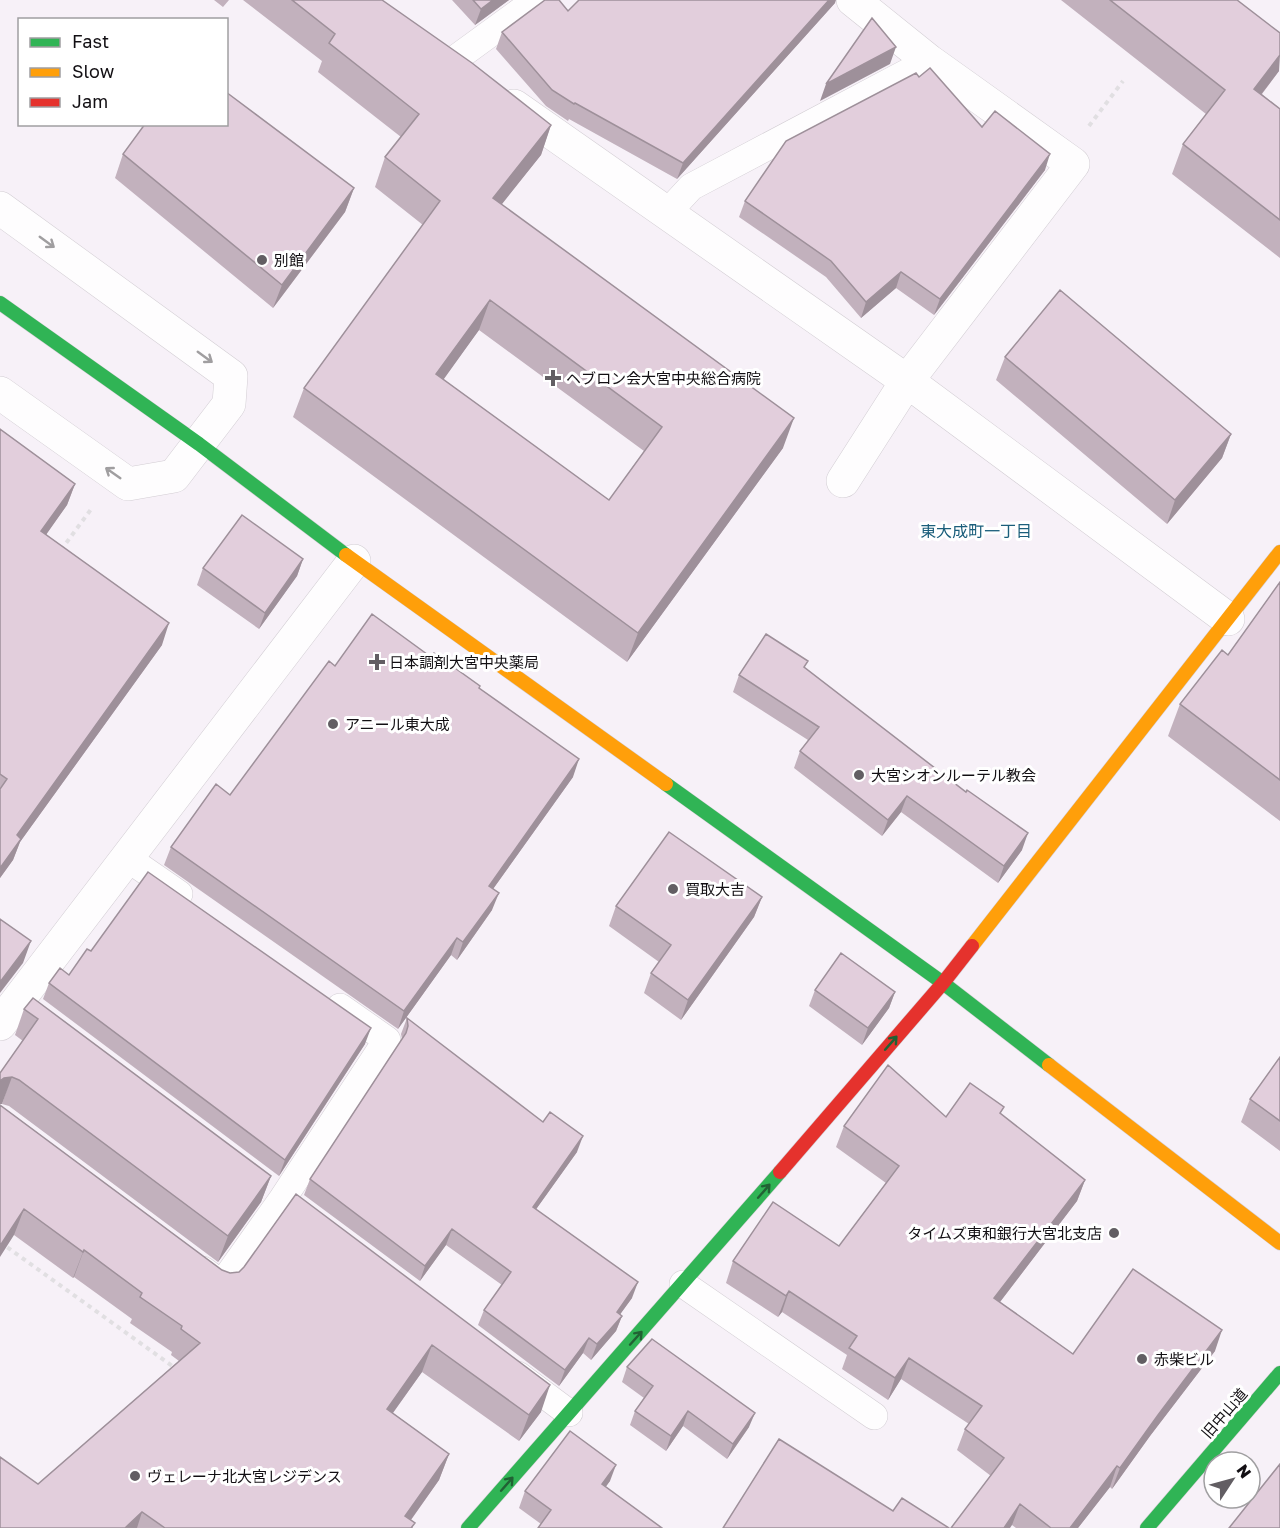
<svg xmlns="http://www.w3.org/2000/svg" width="1280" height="1528" font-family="'Golos Text','Noto Sans JP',sans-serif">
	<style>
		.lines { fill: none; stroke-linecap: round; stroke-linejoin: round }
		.lane-casing { stroke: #d2cdd3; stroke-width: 28 }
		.street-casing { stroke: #d2cdd3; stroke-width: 34 }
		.fast-casing { stroke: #d2cdd3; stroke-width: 15 }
		.slow-casing { stroke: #d2cdd3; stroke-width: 15 }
		.jam-casing { stroke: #d2cdd3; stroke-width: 15 }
		.path { stroke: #e1dfe2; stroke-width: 4; stroke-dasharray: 4.5 4.5; stroke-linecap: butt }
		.lane { stroke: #fefdfe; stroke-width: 27 }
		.street { stroke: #fefdfe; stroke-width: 33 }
		.fast { stroke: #30b455; stroke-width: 14 }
		.slow { stroke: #ff9f0a; stroke-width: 14 }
		.jam { stroke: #e5322d; stroke-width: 14 }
		.wall { fill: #c2b1bd; fill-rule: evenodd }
		.shaded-wall { fill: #9e909a }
		.building { fill: #e2cedc; stroke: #9e909a; stroke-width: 1.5; fill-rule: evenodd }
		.oneway { stroke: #a09ea0 }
		.oneway2 { stroke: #216234 }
		.poi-dot { fill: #625e63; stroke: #fff; stroke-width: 2 }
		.labels { text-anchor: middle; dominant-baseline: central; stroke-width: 6; stroke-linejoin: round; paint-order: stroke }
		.poi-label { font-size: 15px; fill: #120f13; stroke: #fff; text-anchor: start }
		.street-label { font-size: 15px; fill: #120f13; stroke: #fff }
		.neighbourhood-label { font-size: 16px; fill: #1b5e7b; stroke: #fff }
	</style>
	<rect width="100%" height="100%" fill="#f7f1f8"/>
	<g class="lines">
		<g class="lane-casing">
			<path id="lane" d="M451 62 536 0
				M667 213 691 187 929 61
				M127 858 179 894
				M203 1270 222 1284 283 1198 387 1040 340 1007
				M683 1284 874 1416
				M518 1375 569 1413"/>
		</g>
		<g class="street-casing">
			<path id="street" d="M514 106 907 381 1228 619
				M0 208 231 376 229 404 174 476 128 484 0 393
				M843 481 907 381 1073 164 929 61 853 0
				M0 1024 354 561"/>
		</g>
		<g class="fast-casing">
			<path id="fast" d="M0 303 199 444 346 555
				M666 784 943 983 1049 1065
				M468 1528 780 1172
				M1147 1528 1280 1373"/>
		</g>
		<g class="slow-casing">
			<path id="slow" d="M346 555 666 784
				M972 946 1280 552
				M1049 1065 1280 1243"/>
		</g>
		<g class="jam-casing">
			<path id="jam" d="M780 1172 943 983 972 946"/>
		</g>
		<path class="path" d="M1089 126 1123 81
			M61 550 92 508
			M0 1242 175 1368"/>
		<use href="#lane" class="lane"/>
		<use href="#street" class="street"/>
		<use href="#fast" class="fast"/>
		<use href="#slow" class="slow"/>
		<use href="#jam" class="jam"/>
	</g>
	<path class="wall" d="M214 0H229L223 7Z
		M243 0H382L551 125 541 155 501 204 783 448 627 662 293 417 304 388 423 225 375 187 385 157 401 137 318 72 322 61ZM479 330 644 451 609 500 443 379Z
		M452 0H509L475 25Z
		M1061 0H1237L1279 71 1262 94 1280 109V258L1172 174 1183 144 1206 114Z
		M835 3 677 179 569 119 568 121 546 106 496 49 502 32Z
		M919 77 982 127 1045 170 934 315 896 288 861 318 826 277 739 217 745 201Z
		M123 154 354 188 345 212 273 308 115 178Z
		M1005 357 1231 434 1222 458 1167 524 996 380Z
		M0 429 75 484 67 505 46 534 162 645 20 842 13 860 0 878Z
		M303 559 297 576 259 629 197 585 203 568Z
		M1280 582V821L1168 736 1180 704 1228 655Z
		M431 657 479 688 573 777 493 889 492 910 457 960 451 955 398 1029 164 865 171 847 230 795 335 666Z
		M805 669 1022 850 998 883 901 812 882 836 794 768 800 751 808 740 733 692 739 675Z
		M762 897 754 917 681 1020 644 993 651 973 659 962 609 926 616 906Z
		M91 951 365 1044 279 1176 43 999 49 983 69 975Z
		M815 990 895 992 889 1008 862 1045 809 1006Z
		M24 1009 271 1176 261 1202 218 1262 9 1106 2 1104 23 1041 15 1035Z
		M407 1018 577 1152 536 1209 632 1298 620 1314 622 1316 616 1331 591 1360 583 1353 559 1386 478 1325 484 1310 502 1285 446 1245 420 1281 304 1195 310 1179 402 1039 401 1034Z
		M1280 1057V1151L1241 1122 1250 1099Z
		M0 1105 222 1270 230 1273 239 1272 244 1267 296 1194 541 1412 519 1441 422 1372 393 1413 449 1454 439 1480 411 1520 413 1528H0L38 1484 179 1361 171 1355 172 1352 130 1323 132 1319 74 1277 73 1278 14 1235Z
		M1001 1114 1085 1180 1077 1201 1000 1302 1073 1354 1215 1351 1150 1436 1112 1489 1110 1487 1078 1528H1016L1012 1525 991 1476 957 1450 965 1429 969 1424 901 1379 888 1400 842 1369 847 1355 782 1312 778 1317 726 1283 733 1261 839 1246 886 1183 836 1147 844 1126 946 1117Z
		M627 1367 749 1427 727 1459 683 1426 666 1451 630 1425 635 1411 644 1398 622 1382Z
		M610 1481 606 1486 541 1524 519 1508 525 1491Z"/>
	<path class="shaded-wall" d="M493 0H509L475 25 481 9Z
		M829 0H836L835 3 677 179 683 163Z
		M896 47 890 64 820 101 826 84Z
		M1280 55 1279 71 1243 118 1254 89Z
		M551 125 541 155 483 228 493 198Z
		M1050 154 1045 170 934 315 940 299Z
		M354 188 345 212 273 308 282 285Z
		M901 272 896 288 861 318 866 302Z
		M490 300 479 330 426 404 436 374Z
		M794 418 783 448 627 662 638 633Z
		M1231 434 1222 458 1167 524 1175 500Z
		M75 484 67 505 34 552 41 531Z
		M303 559 297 576 259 629 265 613Z
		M169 623 162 645 20 842 13 860 0 878V868L17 835Z
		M579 759 573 777 483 903 489 886Z
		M907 796 901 812 882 836 888 820Z
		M1028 833 1022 850 998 883 1004 866Z
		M499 893 492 910 457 960 463 942Z
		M762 897 754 917 681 1020 688 1000Z
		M457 938 451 955 398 1029 404 1011Z
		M31 941 23 963 0 993V982Z
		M895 992 889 1008 862 1045 868 1028Z
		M371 1028 365 1044 279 1176 285 1160Z
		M12 1077 2 1104H0V1081L4 1078Z
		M583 1136 577 1152 527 1222 533 1207Z
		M271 1176 261 1202 218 1262 228 1236Z
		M1085 1180 1077 1201 987 1319 994 1298Z
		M24 1209 14 1235 0 1257V1246Z
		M452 1229 446 1245 420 1281 425 1266Z
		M84 1250 74 1277 73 1278 83 1252Z
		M638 1282 632 1298 611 1327 617 1312Z
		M789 1291 782 1312 778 1317 786 1296Z
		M622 1316 616 1331 591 1360 597 1344Z
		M1222 1330 1215 1351 1150 1436 1112 1489 1120 1468 1158 1415Z
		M589 1338 583 1353 559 1386 565 1370Z
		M432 1345 422 1372 377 1435 387 1409Z
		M909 1358 901 1379 888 1400 895 1378Z
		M550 1385 541 1412 519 1441 529 1415Z
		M688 1411 683 1426 666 1451 671 1436Z
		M755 1413 749 1427 727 1459 733 1444Z
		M449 1454 439 1480 405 1528V1516Z
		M616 1465 610 1481 596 1500 602 1484Z
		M1117 1466 1110 1487 1078 1528H1070Z
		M1020 1504 1012 1525 1010 1528H1004Z
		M142 1512 137 1528H125Z"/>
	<path class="building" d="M292 0H382L472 63 551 125 493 198 794 418 638 633 304 388 440 201 385 157 419 114 329 43 335 34ZM490 300 662 427 609 500 436 374Z
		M473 0H493L481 9Z
		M545 0H559L568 11 579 0H829L683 163 575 103 574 104 552 90 502 32Z
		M1110 0H1237L1280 33V55L1254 89 1280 109V220L1183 144 1225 90Z
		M872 18 896 47 826 84Z
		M930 68 982 127 995 111 1050 154 940 299 901 272 866 302 831 261 745 201 786 141 916 73 919 77Z
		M226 92 354 188 282 285 123 154 145 124H226Z
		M1060 290 1231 434 1175 500 1005 357Z
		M0 429 75 484 41 531 169 623 17 835 21 839 0 868V789L7 779 0 774Z
		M242 515 303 559 265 613 203 568Z
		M1280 582V780L1180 704 1222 650 1228 655Z
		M372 614 431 657 434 653 480 686 479 688 579 759 489 886 499 893 463 942 457 938 404 1011 171 847 216 784 230 795 329 661 335 666Z
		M766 634 808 661 804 667 966 792 967 790 1028 833 1004 866 907 796 888 820 800 751 819 727 739 675Z
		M669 832 762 897 688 1000 651 973 671 945 616 906Z
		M148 872 371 1028 285 1160 49 983 60 968 69 975 87 949 91 951Z
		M0 919 31 941 0 982Z
		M841 953 895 992 868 1028 815 990Z
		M33 998 271 1176 228 1236 19 1080 12 1077 4 1078 0 1081V1073L38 1019 24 1009Z
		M407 1018 543 1122 550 1112 583 1136 533 1207 638 1282 617 1312 622 1316 597 1344 589 1338 565 1370 484 1310 511 1272 452 1229 425 1266 310 1179 406 1033 408 1026Z
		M1280 1057V1121L1250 1099Z
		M888 1065 946 1117 970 1083 1004 1107 1000 1113 1085 1180 994 1298 1073 1354 1133 1269 1222 1330 1158 1415 1120 1468 1117 1466 1070 1528H1051L1020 1504 1004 1528H951L1004 1458 965 1429 982 1406 909 1358 895 1378 849 1348 857 1336 789 1291 786 1296 733 1261 773 1202 839 1246 899 1166 844 1126Z
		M0 1105 222 1270 230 1273 239 1272 244 1267 296 1194 550 1385 529 1415 432 1345 387 1409 449 1454 405 1516 415 1523 411 1528H165L142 1512 125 1528H0V1457L38 1484 200 1343 181 1329 182 1326 140 1297 142 1293 84 1250 83 1252 24 1209 0 1246Z
		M652 1339 755 1413 733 1444 688 1411 671 1436 635 1411 653 1386 627 1367Z
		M570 1431 616 1465 602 1484 662 1528H538L551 1510 525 1491Z
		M779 1439 893 1511 902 1498 949 1528H723Z
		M1280 1464V1528H1229Z"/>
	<defs><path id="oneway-shaft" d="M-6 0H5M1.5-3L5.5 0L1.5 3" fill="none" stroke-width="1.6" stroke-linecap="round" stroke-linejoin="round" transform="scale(1.5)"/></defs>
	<g class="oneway">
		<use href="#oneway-shaft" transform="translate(47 242) rotate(36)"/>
		<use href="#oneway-shaft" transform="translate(205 357) rotate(36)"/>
		<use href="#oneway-shaft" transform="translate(113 473) rotate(-145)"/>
	</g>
	<g class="oneway2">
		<use href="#oneway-shaft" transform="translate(891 1043) rotate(-49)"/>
		<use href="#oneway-shaft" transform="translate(764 1191) rotate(-49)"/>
		<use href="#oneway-shaft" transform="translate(636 1338) rotate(-48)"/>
		<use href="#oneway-shaft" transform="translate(507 1484) rotate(-49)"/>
	</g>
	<g class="poi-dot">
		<circle cx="262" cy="260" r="6"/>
		<path d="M550 369h6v6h6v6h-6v6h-6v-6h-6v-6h6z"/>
		<path d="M374 653h6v6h6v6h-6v6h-6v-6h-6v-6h6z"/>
		<circle cx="333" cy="724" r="6"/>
		<circle cx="859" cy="775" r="6"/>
		<circle cx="673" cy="889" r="6"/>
		<circle cx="1114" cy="1233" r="6"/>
		<circle cx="1142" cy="1359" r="6"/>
		<circle cx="135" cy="1476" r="6"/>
	</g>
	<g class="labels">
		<g class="poi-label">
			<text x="274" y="260">別館</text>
			<text x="566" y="378">ヘブロン会大宮中央総合病院</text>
			<text x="389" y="662">日本調剤大宮中央薬局</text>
			<text x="345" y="724">アニール東大成</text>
			<text x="871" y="775">大宮シオンルーテル教会</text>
			<text x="685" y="889">買取大吉</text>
			<text x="1102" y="1233" text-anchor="end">タイムズ東和銀行大宮北支店</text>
			<text x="1154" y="1359">赤柴ビル</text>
			<text x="147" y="1476">ヴェレーナ北大宮レジデンス</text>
		</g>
		<g class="street-label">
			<text transform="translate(1224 1413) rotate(-49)">旧中山道</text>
		</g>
		<g class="neighbourhood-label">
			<text x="976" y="531">東大成町一丁目</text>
		</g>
	</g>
	<rect x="18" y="18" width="210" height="108" fill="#ffffff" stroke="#a09fa1" stroke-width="1.5"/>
	<rect x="30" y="38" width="30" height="9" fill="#30b455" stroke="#a09fa1" stroke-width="1.5"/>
	<text x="72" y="48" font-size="18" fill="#120f13">Fast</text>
	<rect x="30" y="68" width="30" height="9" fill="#ff9f0a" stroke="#a09fa1" stroke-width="1.5"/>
	<text x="72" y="78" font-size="18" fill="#120f13">Slow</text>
	<rect x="30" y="98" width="30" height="9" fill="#e5322d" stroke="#a09fa1" stroke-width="1.5"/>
	<text x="72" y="108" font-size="18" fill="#120f13">Jam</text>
	<g transform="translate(1232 1480) rotate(54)"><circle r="28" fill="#ffffff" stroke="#a09fa1" stroke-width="1.5"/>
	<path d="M0-4.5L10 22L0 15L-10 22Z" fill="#625e63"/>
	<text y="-9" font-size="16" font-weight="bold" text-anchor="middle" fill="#120f13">N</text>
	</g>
</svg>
